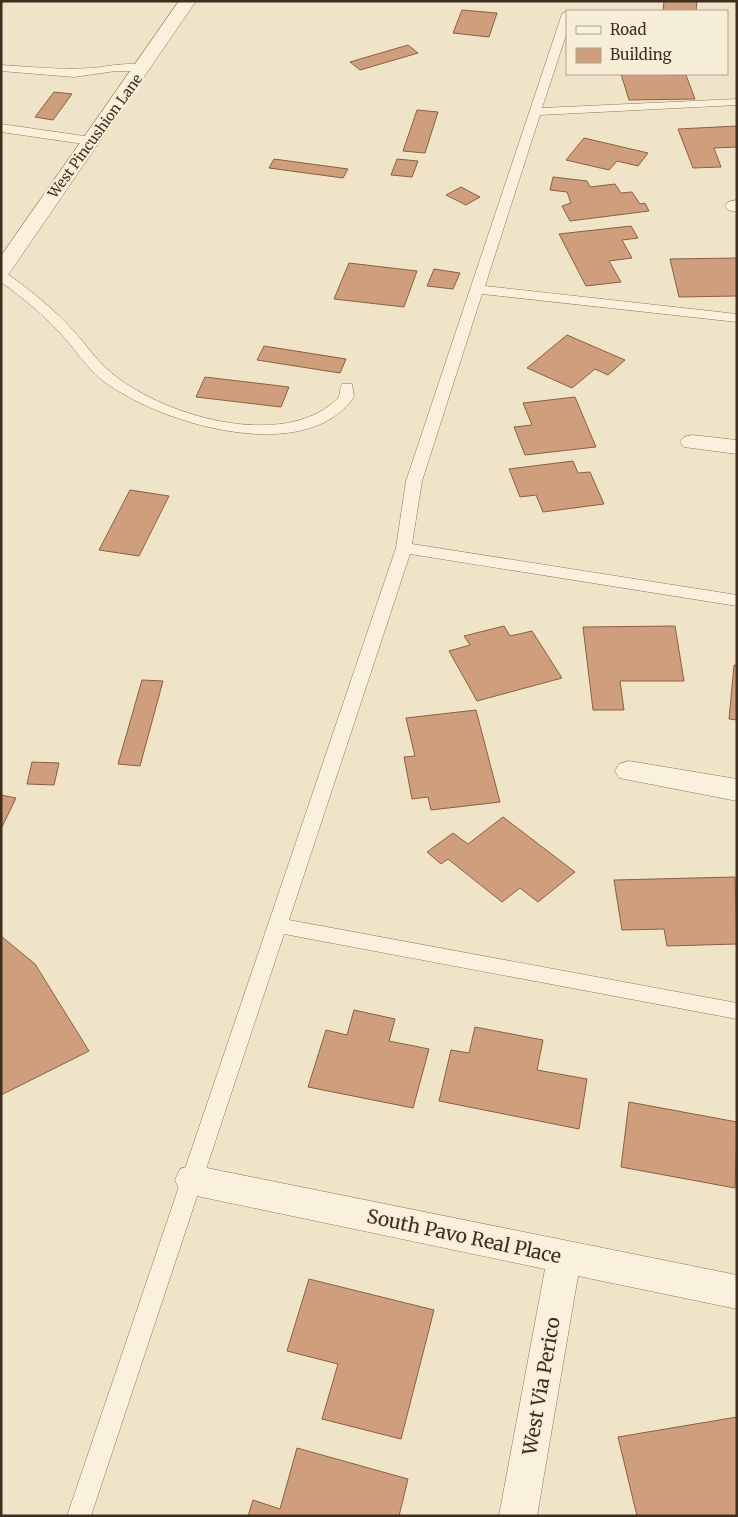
<svg xmlns="http://www.w3.org/2000/svg" width="738" height="1517" font-family="Merriweather,serif">
	<style>
		.building { fill: #cf9f7d; stroke: #8d5f41 }
		.lines { fill: none; stroke-linecap: round; stroke-linejoin: round }
		.lane-casing { stroke: #8d765c; stroke-width: 1 }
		.street-casing { stroke: #8d765c; stroke-width: 1 }
		.lane { fill: #faf1dc; fill-rule: evenodd }
		.street { fill: #faf1dc; fill-rule: evenodd }
		.labels { text-anchor: middle; dominant-baseline: central; stroke-width: 4.5; stroke-linejoin: round; paint-order: stroke }
		.far-street-label { font-size: 14px; fill: #3d2e20; stroke: #f7eed8 }
		.near-street-label { font-size: 19px; fill: #3d2e20; stroke: #f7eed8 }
	</style>
	<rect width="100%" height="100%" fill="#f0e4c8"/>
	<path class="building" d="M664 1H697L696 11H663Z
		M462 10 497 13 489 37 453 33Z
		M408 45 418 53 360 70 350 62Z
		M621 74 686 75 695 99 629 100Z
		M54 92 72 94 53 120 35 117Z
		M417 110 438 112 425 153 403 151Z
		M737 126V147L714 148 721 167 693 168 678 129Z
		M584 138 648 153 638 166 617 161 609 170 566 160Z
		M274 159 348 169 343 178 269 168Z
		M397 159 418 161 412 177 391 175Z
		M553 177 587 181 590 187 615 184 621 193 632 192 640 204 645 203 649 211 570 221 562 206 571 203 567 192 550 190Z
		M461 187 480 197 466 205 446 195Z
		M631 226 638 238 622 240 632 258 609 261 621 282 586 286 559 234Z
		M737 258V296L679 297 670 259Z
		M349 263 417 271 404 307 334 299Z
		M434 269 460 273 453 289 427 286Z
		M567 335 625 360 608 375 595 369 572 388 527 368Z
		M264 346 346 359 340 373 257 360Z
		M205 377 289 387 281 407 196 397Z
		M575 397 596 447 525 455 514 427 532 425 523 403Z
		M573 461 578 473 590 472 604 504 543 512 536 495 520 497 509 469Z
		M130 490 169 496 139 556 99 550Z
		M504 626 510 636 532 631 562 678 477 701 449 651 470 645 464 636Z
		M675 626 684 681H620L624 710H593L583 627Z
		M734 665H737V720L729 719Z
		M142 680 163 681 140 766 118 764Z
		M476 710 500 802 431 810 428 797 412 799 404 757 415 756 406 718Z
		M32 762 59 763 54 785 27 784Z
		M1 795 16 798 2 827H1Z
		M503 817 575 872 538 902 520 888 502 902 448 859 441 864 427 852 453 833 468 844Z
		M735 877 737 944 667 946 664 929 622 930 614 880Z
		M1 936 35 964 89 1051 1 1095Z
		M354 1010 395 1019 389 1041 429 1049 413 1108 308 1087 326 1030 347 1035Z
		M475 1027 543 1040 537 1070 587 1079 579 1129 439 1101 451 1050 469 1053Z
		M629 1102 737 1122 735 1188 621 1167Z
		M309 1279 434 1310 401 1439 322 1419 338 1364 287 1351Z
		M737 1417V1516H637L618 1437Z
		M297 1448 408 1479 399 1516H248L253 1500 280 1509Z"/>
	<g class="lines">
		<g class="lane-casing">
			<path id="lane" d="M567 11H569H567V32L542 108 737 99V105L540 115 485 286 737 314V322L482 294 422 481 412 544 737 595V606L410 554 289 920 737 1003V1019L284 934 91 1516H67L396 548 406 481 562 14Z
				M1 65C35 67 68 71 102 67 112 65 143 61 151 68L145 71H116L74 77 1 71Z
				M1 124 91 137 97 141 91 145 1 132Z
				M1 272C10 274 17 281 24 286 41 299 57 313 72 329 84 342 94 357 107 369 157 415 284 453 338 398 341 394 339 389 342 384H352L354 397C305 468 157 423 102 380 86 367 75 349 62 335 44 315 23 298 1 282Z"/>
		</g>
		<g class="street-casing">
			<path id="street" d="M179 1H196L8 275 1 277V256Z
				M737 200V212L728 210 725 206 728 202Z
				M692 435 737 440V454L684 447 680 442 684 437Z
				M629 761 737 779V801L619 778 615 771 619 764Z
				M192 1165 737 1275V1309L578 1276 537 1516H499L545 1269 192 1195 180 1191 175 1180 180 1169Z"/>
		</g>
		<use href="#lane" class="lane"/>
		<use href="#street" class="street"/>
	</g>
	<g class="labels">
		<g class="far-street-label">
			<text transform="translate(95 136) rotate(-54)">West Pincushion Lane</text>
		</g>
		<g class="near-street-label">
			<text transform="translate(464 1236) rotate(12)">South Pavo Real Place</text>
			<text transform="translate(541 1386) rotate(-80)">West Via Perico</text>
		</g>
	</g>
	<rect width="738" height="1517" fill="none" stroke="#3d2e20" stroke-width="5"/>
	<rect x="566" y="10" width="162" height="65" fill="#f7eed8" stroke="#ada18e"/>
	<rect x="576" y="26" width="25" height="8" fill="#faf1dc" stroke="#ada18e"/>
	<text x="610" y="35" font-size="15" fill="#3d2e20">Road</text>
	<rect x="576" y="48" width="25" height="15" fill="#cf9f7d" stroke="#ada18e"/>
	<text x="610" y="60" font-size="15" fill="#3d2e20">Building</text>
</svg>
